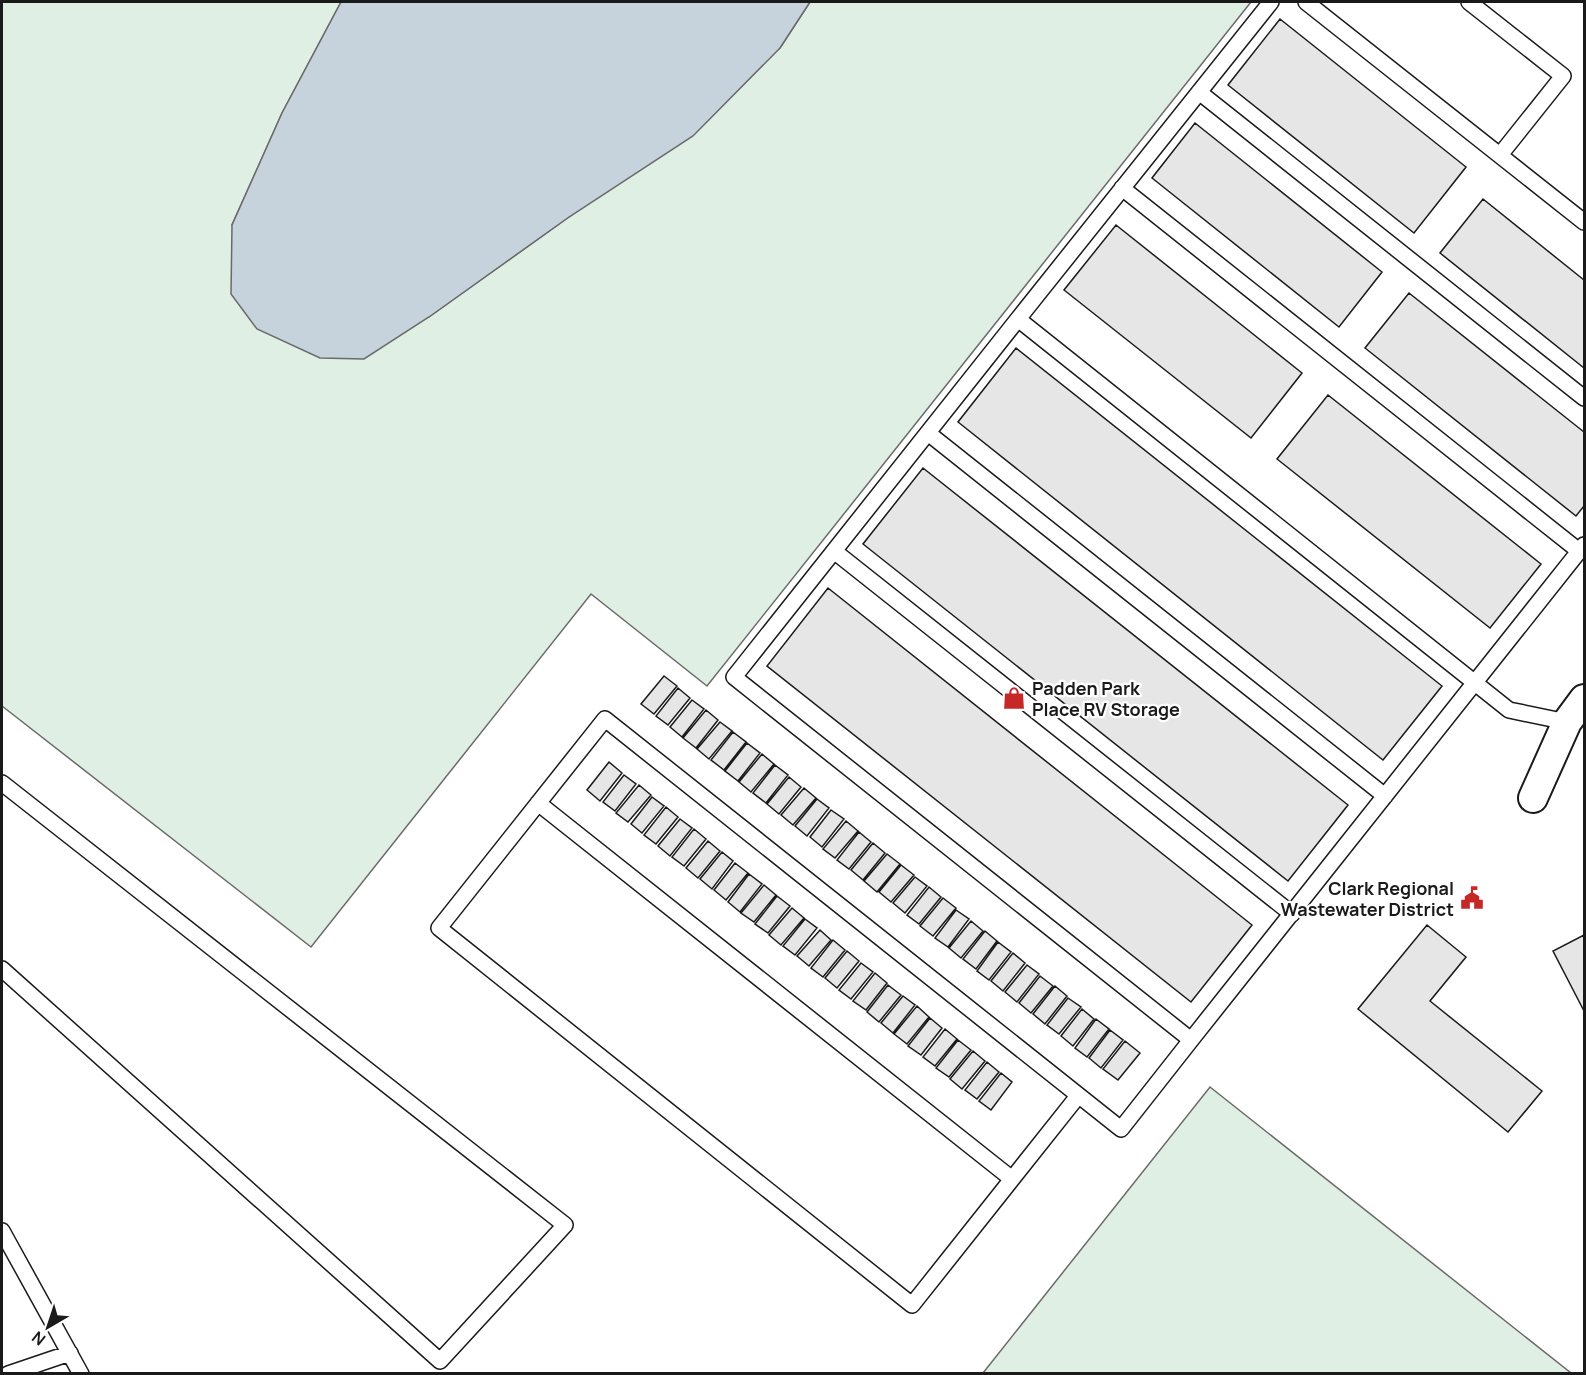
<svg xmlns="http://www.w3.org/2000/svg" width="1586" height="1375" font-family="Manrope,sans-serif">
	<style>
		.green { fill: #e0efe3; stroke: #6a6a6a; stroke-width: 1.5 }
		.water { fill: #c6d2dc; stroke: #6a6a6a; stroke-width: 1.5 }
		.building { fill: #e6e6e6; stroke: #1a1a1a; stroke-width: 1.5 }
		.lines { fill: none; stroke-linecap: round; stroke-linejoin: round }
		.service-casing { stroke: #1a1a1a; stroke-width: 18 }
		.minor-casing { stroke: #1a1a1a; stroke-width: 32 }
		.service { stroke: #fff; stroke-width: 15 }
		.minor { stroke: #fff; stroke-width: 28 }
		.labels { text-anchor: middle; dominant-baseline: central; stroke-width: 4.5; stroke-linejoin: round; paint-order: stroke }
		.poi-label { font-size: 18px; font-weight: bold; fill: #1a1a1a; stroke: #fff; text-anchor: start }
	</style>
	<rect width="100%" height="100%" fill="#fff"/>
	<path class="green" d="M2 2H341L282 113 232 225 429 317 569 217 780 48 810 2H1251L707 686 591 594 311 947 2 706Z
		M1210 1087 1571 1373H983Z"/>
	<path class="water" d="M341 2H810L780 48 693 136 569 217 429 317 364 359 320 358 257 329 231 294 232 225 282 113Z"/>
	<path class="building" d="M1280 19 1466 167 1414 233 1228 85Z
		M1195 123 1382 272 1339 327 1152 178Z
		M1483 199 1584 280V368L1440 253Z
		M1116 225 1302 373 1251 438 1064 290Z
		M1409 293 1584 432V506L1576 516 1365 348Z
		M1016 348 1442 686 1383 760 958 422Z
		M1328 395 1541 564 1490 628 1277 459Z
		M923 468 1348 805 1288 881 863 544Z
		M828 588 1252 925 1191 1002 767 666Z
		M664 676 677 686 654 714 641 704Z
		M678 688 690 698 668 725 656 716Z
		M692 700 704 709 682 737 670 727Z
		M706 710 718 720 696 748 683 738Z
		M720 722 732 731 709 759 697 749Z
		M733 732 746 742 724 770 711 760Z
		M747 743 760 753 738 781 725 771Z
		M762 754 774 764 751 792 739 782Z
		M609 762 622 773 600 801 587 790Z
		M775 765 788 775 766 803 753 793Z
		M624 775 636 784 615 811 603 802Z
		M789 777 801 787 779 814 767 804Z
		M639 785 651 795 628 822 616 813Z
		M804 788 816 798 793 825 781 815Z
		M652 797 664 806 642 833 631 824Z
		M817 799 829 808 807 836 795 826Z
		M666 807 678 817 656 844 644 835Z
		M831 810 844 819 822 847 810 837Z
		M680 819 692 828 670 856 658 846Z
		M846 821 858 831 835 858 823 849Z
		M694 829 706 839 684 866 672 857Z
		M859 832 871 842 849 869 837 860Z
		M708 841 720 851 698 878 686 868Z
		M873 843 885 853 863 880 851 870Z
		M722 852 733 861 712 889 700 879Z
		M887 854 900 864 877 892 864 881Z
		M735 863 748 873 726 900 714 890Z
		M901 865 914 875 891 902 879 892Z
		M749 874 762 884 740 912 728 902Z
		M915 877 927 886 905 913 893 903Z
		M764 885 776 895 754 922 741 913Z
		M929 887 941 897 919 924 907 915Z
		M777 896 790 906 768 933 755 924Z
		M943 898 956 908 933 936 920 926Z
		M792 908 804 918 781 945 769 935Z
		M956 910 969 919 948 947 935 938Z
		M805 919 817 928 795 955 783 946Z
		M971 921 983 931 961 958 949 948Z
		M1427 925 1466 957 1430 1001 1542 1091 1508 1132 1358 1009Z
		M820 930 831 940 809 966 797 956Z
		M985 931 997 941 976 969 963 959Z
		M1584 935V1011L1553 951Z
		M833 940 845 950 823 977 811 968Z
		M998 942 1011 952 989 980 977 971Z
		M847 951 859 961 837 988 825 978Z
		M1013 953 1025 963 1003 991 991 981Z
		M861 963 873 972 851 999 839 990Z
		M1027 965 1039 974 1017 1002 1005 992Z
		M875 973 887 983 866 1010 853 1001Z
		M1040 976 1053 986 1031 1013 1019 1003Z
		M888 985 901 995 879 1022 867 1012Z
		M1055 986 1067 996 1045 1024 1033 1014Z
		M903 996 915 1005 893 1033 881 1023Z
		M1068 998 1081 1007 1059 1034 1047 1025Z
		M917 1006 929 1017 907 1044 894 1034Z
		M1082 1009 1094 1019 1073 1046 1061 1036Z
		M930 1018 942 1028 921 1055 908 1046Z
		M1096 1019 1109 1029 1087 1057 1075 1048Z
		M945 1029 957 1039 935 1066 923 1057Z
		M1110 1030 1123 1040 1101 1068 1089 1058Z
		M958 1040 971 1050 949 1077 936 1068Z
		M1125 1041 1140 1053 1118 1080 1103 1069Z
		M973 1051 985 1061 962 1089 950 1079Z
		M987 1062 999 1072 977 1099 965 1090Z
		M1001 1073 1012 1082 991 1110 979 1101Z"/>
	<g class="lines">
		<g class="service-casing">
			<path id="service" d="M1271 2 1018 319 1509 710 1567 722
				M1306 2 1584 222
				M1469 2 1563 76 1500 155
				M1199 92 1584 398
				M1122 188 1579 551
				M1018 319 734 677 1191 1040 1584 545
				M928 433 1385 796
				M834 551 1292 914
				M2 783 565 1225 440 1361 2 969
				M538 803 1012 1179
				M1078 1096 912 1305 439 928 605 719 1121 1129 1191 1040
				M2 1231 81 1374
				M8 1374 70 1353"/>
		</g>
		<g class="minor-casing">
			<path id="minor" d="M1533 798 1567 722 1584 699"/>
		</g>
		<use href="#service" class="service"/>
		<use href="#minor" class="minor"/>
	</g>
	<defs>
		<g id="shop-bare" transform="scale(1.8)"><path d="M-5-2.5h2.3a2.7 3.5 0 0 1 5.4 0H5L5.5 6h-11ZM-1.5-2.5h3a1.5 2.3 0 0 0-3 0Z" fill="#c62828" stroke="#fff" stroke-width="2.5" paint-order="stroke"/></g>
		<g id="civic-bare" transform="scale(1.8)"><path d="M-.6-6.5H3V-4.5H.6V-3L4-1V1h2V6H-6V1h2V-1L-.6-3ZM-1.2 2.5V6h2.4V2.5Z" fill="#c62828" stroke="#fff" stroke-width="2.5" paint-order="stroke"/></g>
	</defs>
	<g fill-rule="evenodd">
		<use href="#shop-bare" x="1014" y="698"/>
		<use href="#civic-bare" x="1472" y="898"/>
	</g>
	<g class="labels">
		<g class="poi-label">
			<text x="1032" y="688">Padden Park<tspan x="1032" dy="21">Place RV Storage</tspan></text>
			<text x="1454" y="888" text-anchor="end">Clark Regional<tspan x="1454" dy="21">Wastewater District</tspan></text>
		</g>
	</g>
	<rect width="1586" height="1375" fill="none" stroke="#1a1a1a" stroke-width="6"/>
	<g transform="translate(48 1327) rotate(219)" stroke="#ffffff" stroke-width="4.5" paint-order="stroke">
	<path d="M0-4.5L10 22L0 15L-10 22Z" fill="#1a1a1a"/>
	<text y="-9" font-size="16" font-weight="bold" text-anchor="middle" fill="#1a1a1a">N</text>
	</g>
</svg>
